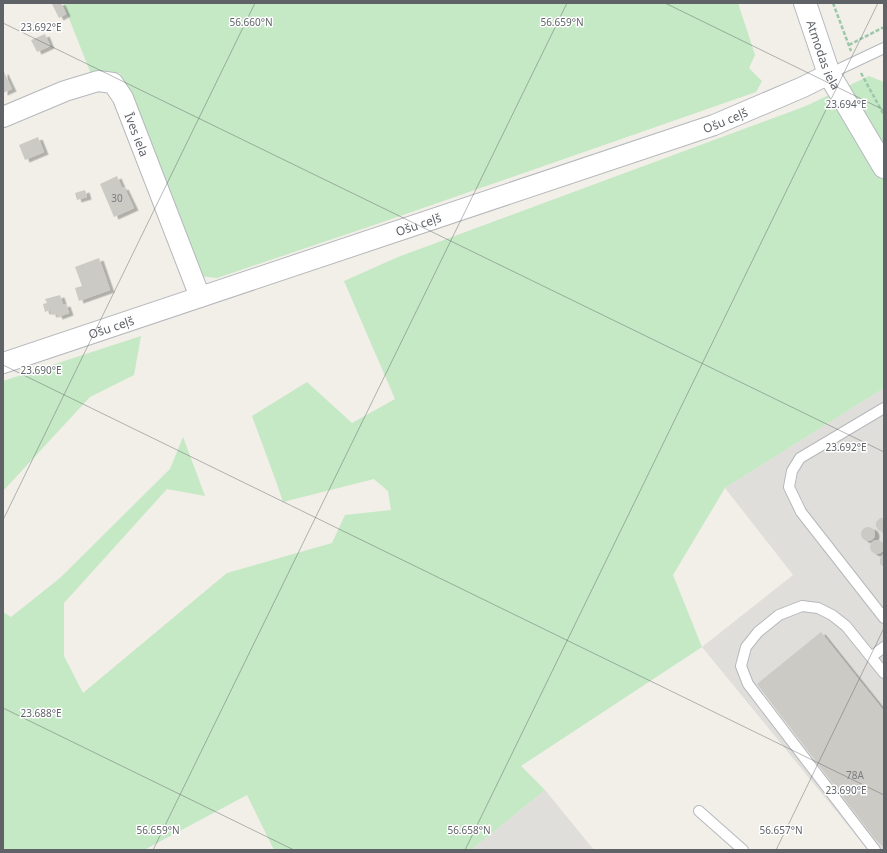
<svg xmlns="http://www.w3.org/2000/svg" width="887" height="853" font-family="'Noto Sans',sans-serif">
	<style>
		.industrial { fill: #e0deda }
		.green { fill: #c5e8c5 }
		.building { fill: #cccac5; filter: url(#shadow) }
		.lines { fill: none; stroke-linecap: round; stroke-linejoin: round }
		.lane-casing { stroke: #b5b8bc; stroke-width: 12 }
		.street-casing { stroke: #b5b8bc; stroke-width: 22 }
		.secondary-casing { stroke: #b6babf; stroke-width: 24 }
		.path { stroke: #9cc7a9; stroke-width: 2.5; stroke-dasharray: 4 2; stroke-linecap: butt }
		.lane { stroke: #fff; stroke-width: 10 }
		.street { stroke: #fff; stroke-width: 20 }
		.secondary { stroke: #fff; stroke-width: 22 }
		.ticks { fill: none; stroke: #5f6368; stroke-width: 1; stroke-opacity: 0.45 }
		.labels { text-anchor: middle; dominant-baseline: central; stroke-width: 3; stroke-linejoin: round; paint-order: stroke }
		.number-label { font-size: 10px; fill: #7a7d7f }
		.street-label { font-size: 12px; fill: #5f6368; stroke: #fff }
		.ticks-label { font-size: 10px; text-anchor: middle; fill: #5f6368; stroke: #fff; stroke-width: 3; stroke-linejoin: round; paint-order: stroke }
	</style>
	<defs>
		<filter id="shadow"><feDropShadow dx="4.5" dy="2.5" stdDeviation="0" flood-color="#0004"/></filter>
	</defs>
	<rect width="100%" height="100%" fill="#f1efe8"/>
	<path class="industrial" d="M884 388V850H868L702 647 793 575 725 488Z
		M545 790 594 850H471Z"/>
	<path class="green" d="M63 3H738L755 55 749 68 762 81 756 92 380 223 217 278 199 276 120 73 91 74Z
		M869 76 884 82V388L725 488 673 575 702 647 521 766 545 790 471 850H274L247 795 144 850H3V612L11 617 60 578 170 469 183 437 205 496 167 489 64 603V656L83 693 227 573 332 543 345 515 391 510 388 491 374 479 283 502 277 484 252 416 307 382 352 423 395 399 344 281 398 257 806 106Z
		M141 336 134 375 90 397 3 491V381Z"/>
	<path class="building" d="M54 3H61L66 14 59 18 52 4Z
		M45 34 50 46 37 52 31 40Z
		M3 72H4L12 89 3 93Z
		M38 137 44 152 25 160 19 145Z
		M117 176 122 188 124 187 134 208 114 217 100 184Z
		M85 190 87 197 77 200 75 193Z
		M99 258 110 290 79 301 75 288 82 286 75 267Z
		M60 295 63 305 66 304 69 313 58 317 57 314 52 315 50 310 45 312 43 304 47 303 45 299Z
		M880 518H884V532L878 530 876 526V522Z
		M861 534a7 7 0 1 1 14 0a7 7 0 1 1-14 0Z
		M870 547a7 7 0 1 1 14 0a7 7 0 1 1-14 0Z
		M884 554V567L880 564V559L882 555Z
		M821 632 884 711V848L875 839 757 684Z"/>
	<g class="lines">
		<g class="lane-casing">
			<path id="lane" d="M829 74 884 48
				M884 408 800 458 792 471 789 487 801 512 884 618
				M884 647 871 657 884 673
				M871 657 846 626 832 615 818 608 802 606 779 615 758 632 746 647 741 666 748 684 875 850
				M699 811 743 850"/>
		</g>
		<g class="street-casing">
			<g id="street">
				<path id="s1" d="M3 117 65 91 98 81 113 83 123 98 200 297"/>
				<path id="s2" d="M3 363 714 125 803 87 829 74"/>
			</g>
		</g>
		<g class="secondary-casing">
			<g id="secondary">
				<path id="s3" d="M805 3 829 74 884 167"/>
			</g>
		</g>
		<path class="path" d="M833 3 851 51
			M849 45 884 27
			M861 73 884 115"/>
		<use href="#lane" class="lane"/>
		<use href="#street" class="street"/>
		<use href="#secondary" class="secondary"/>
	</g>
	<path class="ticks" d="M665 3 884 110M3 23 884 452M3 365 884 795M3 520 255 3M3 708 294 850M153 850 567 3M465 850 878 3M776 850 884 628"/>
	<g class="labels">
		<g class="number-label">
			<text x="117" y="198">30</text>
			<text x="855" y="775">78A</text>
		</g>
		<g class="street-label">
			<text stroke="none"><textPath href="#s3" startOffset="55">Atmodas iela</textPath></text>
			<text stroke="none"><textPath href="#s2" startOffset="762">Ošu ceļš</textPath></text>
			<text stroke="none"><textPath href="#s1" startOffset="174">Īves iela</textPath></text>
			<text stroke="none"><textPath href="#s2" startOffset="438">Ošu ceļš</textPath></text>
			<text stroke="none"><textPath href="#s2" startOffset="114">Ošu ceļš</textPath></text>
		</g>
	</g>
	<g class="ticks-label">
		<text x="251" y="26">56.660°N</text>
		<text x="562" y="26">56.659°N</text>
		<text x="41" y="31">23.692°E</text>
		<text x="846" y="108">23.694°E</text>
		<text x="41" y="374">23.690°E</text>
		<text x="846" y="451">23.692°E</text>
		<text x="41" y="717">23.688°E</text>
		<text x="846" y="794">23.690°E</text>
		<text x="158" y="834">56.659°N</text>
		<text x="469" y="834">56.658°N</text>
		<text x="781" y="834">56.657°N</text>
	</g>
	<rect width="887" height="853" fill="none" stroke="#5f6368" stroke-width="8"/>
</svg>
